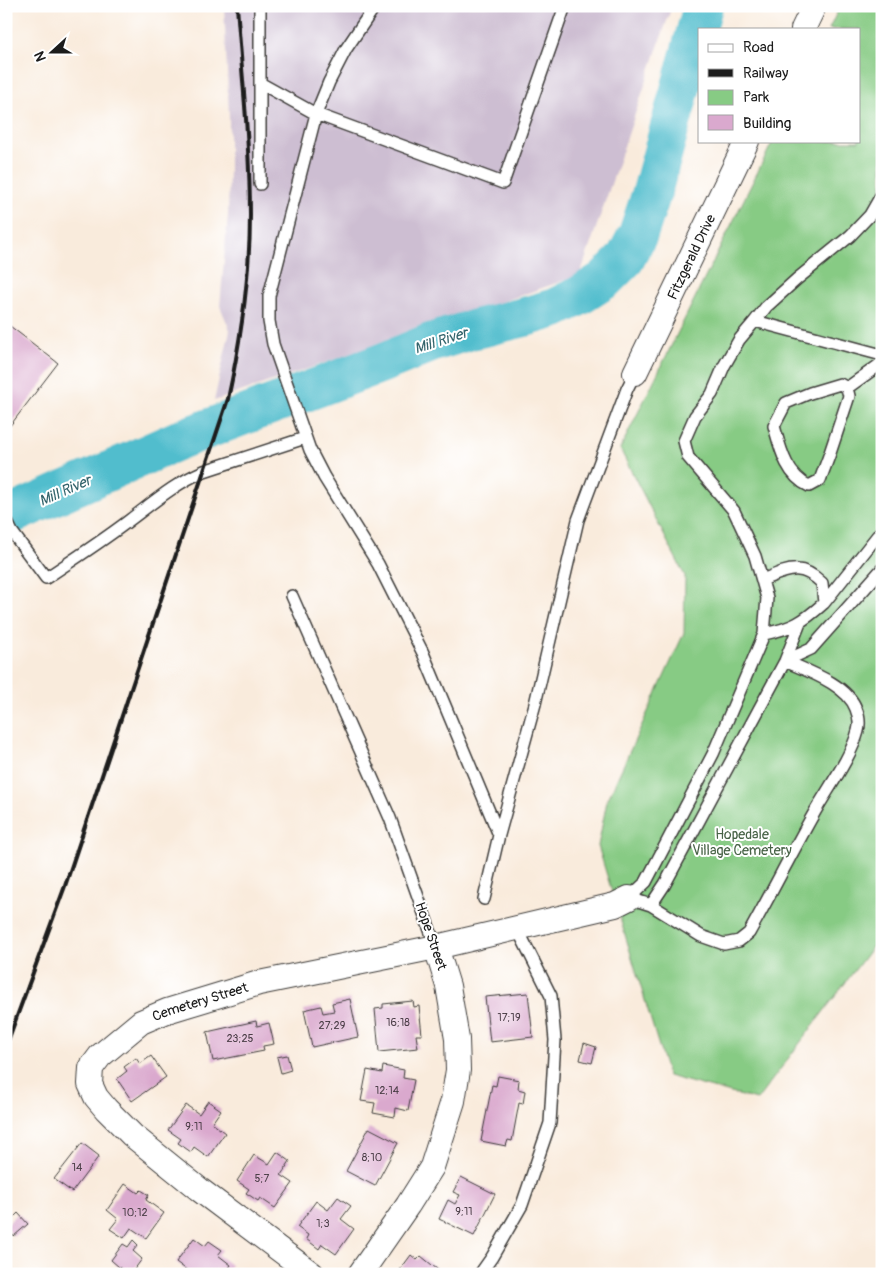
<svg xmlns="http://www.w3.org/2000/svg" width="888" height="1280" font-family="Pangolin,sans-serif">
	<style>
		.industrial { fill: #cdbed2 }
		.green { fill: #87cb84; stroke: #527450 }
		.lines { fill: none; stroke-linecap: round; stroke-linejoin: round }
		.river { stroke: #51bdcd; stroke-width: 40 }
		.building { fill: #daa9ce }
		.lane-casing { stroke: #3d3b39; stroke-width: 14 }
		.street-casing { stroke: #3d3b39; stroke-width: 26 }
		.lane { stroke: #fff; stroke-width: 11 }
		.street { stroke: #fff; stroke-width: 24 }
		.rail { stroke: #1c1c1c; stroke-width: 4 }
		.labels { text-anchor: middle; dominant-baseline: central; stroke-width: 4; stroke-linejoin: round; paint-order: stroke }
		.number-label { font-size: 11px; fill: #4c3f48 }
		.street-label { font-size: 14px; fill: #1c1c1c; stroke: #fff }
		.park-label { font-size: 14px; fill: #476246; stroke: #fff }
		.water-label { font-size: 15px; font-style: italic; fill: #34646c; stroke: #fff }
	</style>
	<rect width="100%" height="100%" fill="#fff"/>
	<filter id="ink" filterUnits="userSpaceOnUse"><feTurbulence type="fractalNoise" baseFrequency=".02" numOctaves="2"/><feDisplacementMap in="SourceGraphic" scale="10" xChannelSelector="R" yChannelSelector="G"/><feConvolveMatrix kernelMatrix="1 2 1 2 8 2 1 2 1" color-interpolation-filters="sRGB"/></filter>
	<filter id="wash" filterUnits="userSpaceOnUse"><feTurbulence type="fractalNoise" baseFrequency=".0096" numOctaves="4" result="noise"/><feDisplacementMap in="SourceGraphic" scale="20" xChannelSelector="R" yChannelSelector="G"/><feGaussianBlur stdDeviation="1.12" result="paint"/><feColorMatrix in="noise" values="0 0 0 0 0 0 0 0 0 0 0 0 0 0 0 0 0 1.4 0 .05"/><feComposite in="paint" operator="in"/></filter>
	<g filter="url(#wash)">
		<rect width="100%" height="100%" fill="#f9ebdc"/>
		<path class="industrial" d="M224 6H672L580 275 214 401 230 330 220 306 228 215 229 168V115Z"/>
		<path class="green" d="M840 6H882V934L757 1100 668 1076 598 846 607 801 684 633 685 576 620 449 773 141H859V29H829Z"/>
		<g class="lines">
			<path class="river" d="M6 517 181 439 382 363 433 342 468 331 528 316 555 308 579 296 604 280 625 259 638 234 652 192 703 6"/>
		</g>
		<g id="blocks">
			<path class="building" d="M6 323 58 363 6 431Z
				M528 993 533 1037 490 1042 485 997Z
				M350 999 358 1037 312 1047 304 1010 321 1006 323 1013 334 1011 332 1003Z
				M413 1001 414 1007 419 1006 422 1035H416L418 1048 379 1052 375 1009 383 1008V1004Z
				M256 1021 257 1026 269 1023 274 1044 263 1046 264 1051 213 1061 207 1032Z
				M584 1043 596 1047 592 1063 580 1060Z
				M287 1055 291 1070 281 1073 277 1057Z
				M151 1056 166 1077 132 1101 117 1079 127 1071 124 1067 136 1058 140 1064Z
				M383 1066 404 1070 403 1078 414 1080 408 1111 396 1108 395 1117 373 1113 375 1103 361 1101 367 1070 382 1073Z
				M498 1076 519 1080 518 1089 525 1091 523 1104 519 1103 512 1141 508 1140 506 1146 481 1141 492 1085 496 1086Z
				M208 1101 221 1110 212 1123 225 1133 208 1157 194 1147 191 1152 178 1143 181 1139 168 1130 186 1105 199 1114Z
				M369 1128 398 1143 375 1186 346 1171Z
				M82 1143 99 1156 72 1192 54 1179Z
				M277 1152 290 1161 281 1175 293 1183 275 1208 260 1198 258 1201 246 1193 249 1189 237 1181 254 1155 269 1164Z
				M461 1177 495 1194 474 1236 439 1219 448 1200 455 1204 460 1195 453 1192Z
				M125 1184 138 1193 141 1190 149 1195 146 1200 164 1213 146 1238 131 1228 124 1238 110 1229 118 1219 107 1210Z
				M338 1197 351 1206 341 1219 354 1229 336 1254 322 1244 319 1249 306 1239 308 1235 297 1227 316 1201 328 1210Z
				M18 1213 28 1224 14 1236 6 1228V1225Z
				M194 1238 205 1246 209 1241 222 1250 218 1255 231 1265 225 1274H185L188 1271 176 1262Z
				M133 1240 138 1245 133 1251 142 1259 131 1274H127L111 1260 123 1244 128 1247Z
				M411 1255 417 1260 421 1256 443 1274H397Z"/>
		</g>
	</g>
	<g filter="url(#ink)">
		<use href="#blocks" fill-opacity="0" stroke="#3d3b39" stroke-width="1"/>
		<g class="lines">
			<g class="lane-casing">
				<path id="lane" d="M260 6V184
					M375 6 346 49 329 82 316 114 269 296V321L273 344 310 450 324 477 378 564 423 653 499 835 484 899
					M260 83 316 114 503 183 565 6
					M882 194 870 215 850 236 797 279 766 307 755 321 882 355
					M755 321 739 340 724 366 712 394 695 416 684 441 688 457 734 511 755 556 767 598 764 634C793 628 803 622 824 603L822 583C800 562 788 570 762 580
					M840 384 847 388 849 396 829 456 820 480 809 486C786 476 780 447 774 426L786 403 810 393Z
					M847 388 882 363
					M6 520 12 532 46 578C74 559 104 540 131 519 155 501 176 483 204 471L305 438
					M292 596 390 818 436 947
					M824 603 882 530
					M764 634 713 754 646 882 629 898 651 905 701 936 724 944 739 941 749 933C771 894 791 854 813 815 827 790 851 758 858 731 860 724 859 716 856 709 847 684 807 671 785 661L811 649 882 569
					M499 835 535 704 578 520 627 389 635 373
					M651 905 665 884 785 661 800 623
					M480 1274 492 1257 522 1205 550 1123 555 1040 551 996 517 928"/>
			</g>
			<g class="street-casing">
				<g id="street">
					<path d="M803 29 814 6"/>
					<path id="s1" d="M635 373 747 141"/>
					<path id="s2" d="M312 1274 200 1190 132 1135 106 1109 96 1097 90 1084 91 1068 100 1056 141 1022 167 1011 259 983 436 947 615 905 629 898"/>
					<path d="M360 1274 408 1205 432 1167 453 1101 458 1070 457 1039 448 986 436 947"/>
				</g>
			</g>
			<use href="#lane" class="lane"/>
			<use href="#street" class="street"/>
			<path class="rail" d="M6 1046 65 886 228 399C241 339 250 276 250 215 250 145 242 75 237 6"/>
		</g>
	</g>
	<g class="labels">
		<g class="number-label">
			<text x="509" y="1017">17;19</text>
			<text x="398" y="1022">16;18</text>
			<text x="332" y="1025">27;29</text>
			<text x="240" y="1038">23;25</text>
			<text x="387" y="1090">12;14</text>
			<text x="194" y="1126">9;11</text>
			<text x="372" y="1157">8;10</text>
			<text x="77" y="1167">14</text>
			<text x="262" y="1178">5;7</text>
			<text x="464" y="1211">9;11</text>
			<text x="135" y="1212">10;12</text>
			<text x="323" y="1223">1;3</text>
		</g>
		<g class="street-label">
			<text stroke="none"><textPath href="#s1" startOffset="129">Fitzgerald Drive</textPath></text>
			<text transform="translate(431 936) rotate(71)">Hope Street</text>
			<text stroke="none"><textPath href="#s2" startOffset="441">Cemetery Street</textPath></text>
		</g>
		<g class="park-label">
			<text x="742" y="834">Hopedale<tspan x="742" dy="16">Village Cemetery</tspan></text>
		</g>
		<g class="water-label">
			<text transform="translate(441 341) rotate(-18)">Mill River</text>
			<text transform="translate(65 491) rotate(-24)">Mill River</text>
		</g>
	</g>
	<rect width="888" height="1280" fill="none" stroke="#fff" stroke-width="25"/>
	<rect x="698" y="28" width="162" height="115" fill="#ffffff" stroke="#a4a4a4"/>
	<rect x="708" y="44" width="25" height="8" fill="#ffffff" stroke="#a4a4a4"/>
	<text x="743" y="52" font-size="15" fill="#1c1c1c">Road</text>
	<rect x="708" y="69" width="25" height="8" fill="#1c1c1c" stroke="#a4a4a4"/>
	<text x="743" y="78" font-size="15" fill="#1c1c1c">Railway</text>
	<rect x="708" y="90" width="25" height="15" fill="#87cb84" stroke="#a4a4a4"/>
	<text x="743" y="102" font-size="15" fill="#1c1c1c">Park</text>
	<rect x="708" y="115" width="25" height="15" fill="#daa9ce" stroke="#a4a4a4"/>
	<text x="743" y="128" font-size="15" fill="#1c1c1c">Building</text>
	<g transform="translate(52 52) rotate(249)" stroke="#ffffff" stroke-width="4" paint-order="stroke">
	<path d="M0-4L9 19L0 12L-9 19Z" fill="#1c1c1c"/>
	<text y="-8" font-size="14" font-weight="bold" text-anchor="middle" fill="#1c1c1c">N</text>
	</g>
</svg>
